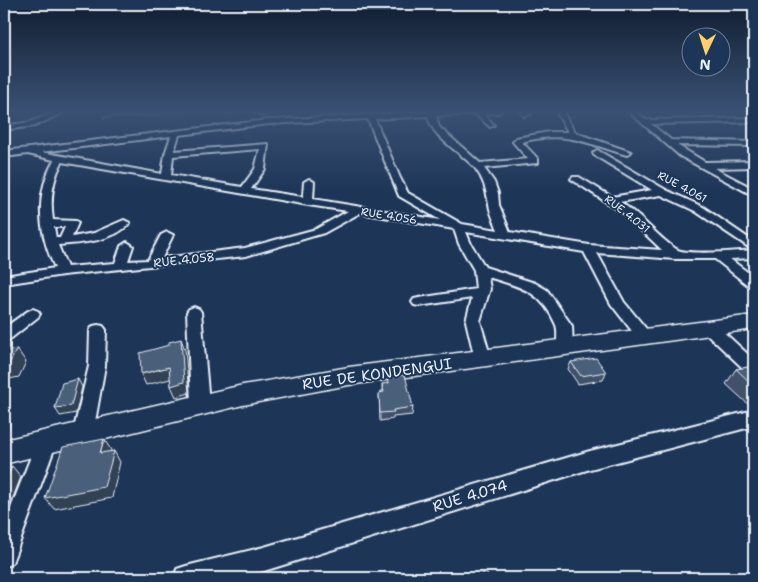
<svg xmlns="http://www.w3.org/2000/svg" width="758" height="582" font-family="'Shantell Sans',sans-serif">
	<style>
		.green { fill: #374d6c; stroke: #909fb2 }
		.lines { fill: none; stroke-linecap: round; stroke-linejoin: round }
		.stream { stroke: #95a4b5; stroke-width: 2 }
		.street-casing { stroke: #e8f1f8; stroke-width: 4 }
		.secondary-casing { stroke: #e8f1f8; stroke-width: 3 }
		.street { fill: #1d3557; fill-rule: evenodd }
		.secondary { fill: #1d3557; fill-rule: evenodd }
		.wall { fill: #3f5169; stroke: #e8f1f8 }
		.shaded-wall { fill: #334255; stroke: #e8f1f8 }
		.building { fill: #495e7a; stroke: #e8f1f8 }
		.labels { text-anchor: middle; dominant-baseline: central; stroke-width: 4; stroke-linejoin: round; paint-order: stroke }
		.far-street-label { font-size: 11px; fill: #e8f1f8; stroke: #1d3557 }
		.street-label { font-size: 12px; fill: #e8f1f8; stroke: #1d3557 }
		.near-street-label { font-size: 15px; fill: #e8f1f8; stroke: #1d3557 }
	</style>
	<rect width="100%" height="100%" fill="#1d3557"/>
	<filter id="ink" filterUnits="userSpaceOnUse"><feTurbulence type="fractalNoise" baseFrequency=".02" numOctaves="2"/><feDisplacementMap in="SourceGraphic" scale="10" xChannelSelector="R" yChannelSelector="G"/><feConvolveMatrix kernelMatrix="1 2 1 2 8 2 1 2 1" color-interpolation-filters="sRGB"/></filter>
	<g filter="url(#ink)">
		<path class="green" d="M127 111H274L222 114 220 111 206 112 205 111 116 118V113Z"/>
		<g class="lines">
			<path class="stream" d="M103 118 134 111"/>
			<g class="street-casing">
				<path id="street" d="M58 111H66L35 126 4 130V126L30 122Z
					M267 111H276L263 116 259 114Z
					M426 111H501L498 113 484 114 494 125 490 127 476 114 436 116 439 127 480 163 528 159 513 142 516 138 549 132H568L556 111H562L575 132 579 134 631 152 627 155C585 143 567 130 522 142L538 159V163L484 168 494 182 498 193 499 205 510 232 589 245 662 250 623 213 571 179 573 177H579L612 197 652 190 594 155 593 153 597 150 666 190 703 207 754 242V258L730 259 754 277V287L749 286 715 259H675L597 253 624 302 652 336 649 340 644 341 639 340 611 304 584 252 466 232 471 244 485 267 535 283 547 290 572 326 573 348 571 352 565 354 559 352C555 344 559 333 556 325 541 290 520 287 488 277L490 289 480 321 491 359 489 363 483 365 477 363 475 359 466 321 472 298 419 306 414 305 412 302 414 299 419 298 476 289 474 270 459 244 454 229 360 213 324 233 246 256 63 275 4 284V276L55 268C39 234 34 196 54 160L28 154 4 157V151L269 120 426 112ZM428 116C431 137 462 153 475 168 484 179 486 190 489 204 490 213 495 222 498 230L462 224 408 193 400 178 375 119ZM368 119C378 145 389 171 399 196L440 220 313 199 314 182 309 179 304 182 303 197 251 189 265 169 268 144 174 151 179 135 269 124ZM171 136 165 154 162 174 41 152ZM260 149 255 169 242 187 171 175 173 156ZM62 162 308 205 348 211 316 229 245 248 162 258 173 235 167 232 161 235 148 260 128 261 133 246 127 242 121 246 115 263 67 267 58 245C81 243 113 242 130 223L124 220 94 233 72 237 78 223 76 221 53 220C50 200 52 181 62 162ZM661 195 695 211 753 250C739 251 686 256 676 249 656 236 641 215 620 202ZM54 227H65L60 238H56Z
					M521 111H528L531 114 524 116Z
					M628 111H635L646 120 754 118V122L651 124 671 140 754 142V146L677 145 705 162 754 161V167L714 168 754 189V196L680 156Z
					M194 307 199 309 201 312 209 404 206 409 200 411 194 409 191 404 187 312 189 309Z
					M33 309 38 311 40 314 38 317 9 340 4 341V328L28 311Z
					M711 324 716 325 754 360V375L748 373 706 333 703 329 706 325Z
					M98 325 103 326 106 330 105 366 93 433 90 439 83 441 76 439 73 433 89 366 90 330 93 326Z
					M754 410V426L590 469 264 571 234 578H174L177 569 186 566 264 547 590 451Z
					M47 433 54 435 57 441 12 563 4 567V526L37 441 40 435Z"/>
			</g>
			<g class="secondary-casing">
				<path id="secondary" d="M754 315V329L349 385 243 405 4 464V440L243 385 349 367Z"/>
			</g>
			<use href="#street" class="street"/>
			<use href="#secondary" class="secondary"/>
		</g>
		<path class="wall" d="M571 362 606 372 603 380 578 384 568 369Z
			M754 366V407H751L726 384 736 369Z
			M388 377 413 407 412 415 393 417V419L380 421 379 393H382V384H388Z
			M4 467 21 477 12 500 4 501Z"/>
		<path class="shaded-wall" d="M181 339 185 350 189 393 176 397 171 386Z
			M17 349 26 362 19 377 4 380V365Z
			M169 367 174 378 146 385 141 374Z
			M78 379 82 387 76 413 60 416 55 408Z
			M4 415 10 423 7 436 4 437Z
			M104 439 111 450 107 464 100 453Z
			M114 451 120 462 112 498 54 509 45 498Z
			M12 466 21 477 12 500 4 490V485Z"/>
		<path class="building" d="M181 339 184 382 171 386 169 367 141 374 140 353 169 345V342Z
			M17 349 9 364 4 365V351Z
			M596 358 606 372 581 376 571 362Z
			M754 366V386L736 369Z
			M405 375 413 407 393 410 394 412 380 413 379 393 384 392 382 384 389 383 388 377Z
			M78 379 71 406 55 408 62 383Z
			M104 439 100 453 114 451 104 487 45 498 63 447Z
			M12 466 4 485V467Z
			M486 572 489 578H470Z"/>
	</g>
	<linearGradient id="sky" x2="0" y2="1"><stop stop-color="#101d30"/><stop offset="0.58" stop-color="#3a5174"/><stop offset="1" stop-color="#3a5174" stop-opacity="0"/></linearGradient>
	<rect width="758" height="192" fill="url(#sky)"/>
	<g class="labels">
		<g class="far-street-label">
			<text transform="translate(682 187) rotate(28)">RUE 4.061</text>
			<text transform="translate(627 214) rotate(38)">RUE 4.031</text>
			<text transform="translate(389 216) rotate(9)">RUE 4.056</text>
		</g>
		<g class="street-label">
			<text transform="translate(184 260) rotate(-6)">RUE 4.058</text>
		</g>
		<g class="near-street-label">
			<text transform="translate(377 374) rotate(-8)">RUE DE KONDENGUI</text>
			<text transform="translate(470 496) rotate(-17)">RUE 4.074</text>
		</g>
	</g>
	<rect width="758" height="582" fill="none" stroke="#1d3557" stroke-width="20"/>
	<rect x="10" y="10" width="738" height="562" fill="none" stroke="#e8f1f8" stroke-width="2" filter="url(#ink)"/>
	<g transform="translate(706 52) rotate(184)"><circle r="24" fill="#1d3557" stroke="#6e8097"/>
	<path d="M0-4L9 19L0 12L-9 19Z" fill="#ffd166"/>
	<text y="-8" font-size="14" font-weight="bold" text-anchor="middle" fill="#e8f1f8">N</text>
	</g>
</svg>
